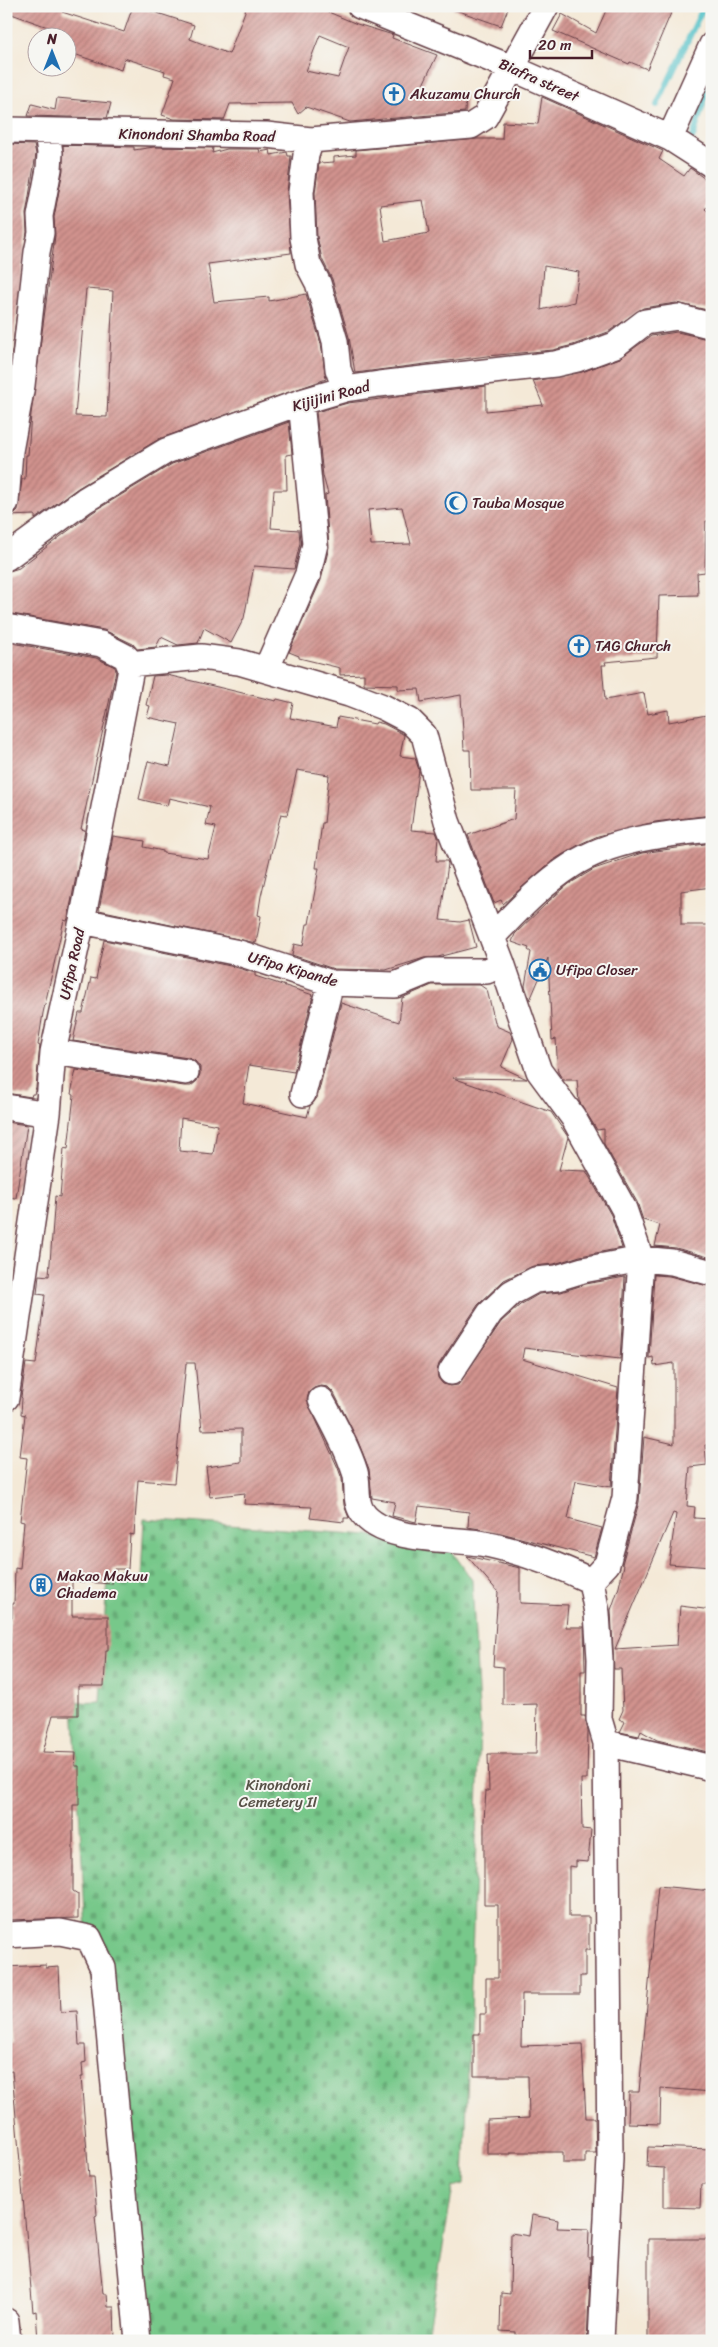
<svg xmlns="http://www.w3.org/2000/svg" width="718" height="2347" font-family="Sriracha,sans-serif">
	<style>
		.cemetery { fill: url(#cemetery-stones); stroke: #60745a }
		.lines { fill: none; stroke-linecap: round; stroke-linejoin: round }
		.stream { stroke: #53c1c8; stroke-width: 6 }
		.building { fill: url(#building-hatch); fill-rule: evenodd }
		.minor-casing { stroke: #643d45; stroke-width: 28 }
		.minor { stroke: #fff; stroke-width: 25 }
		.labels { text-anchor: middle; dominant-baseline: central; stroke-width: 4; stroke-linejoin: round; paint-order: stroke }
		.street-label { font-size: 15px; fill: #4a1f2b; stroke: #f6f6f2 }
		.poi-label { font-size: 15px; fill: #4a1f2b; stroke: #f6f6f2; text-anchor: start }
		.park-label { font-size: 15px; fill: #585248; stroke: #f6f6f2 }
	</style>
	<defs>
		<pattern id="cemetery-stones" width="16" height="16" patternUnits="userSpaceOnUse" patternTransform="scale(1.25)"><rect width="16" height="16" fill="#77c88a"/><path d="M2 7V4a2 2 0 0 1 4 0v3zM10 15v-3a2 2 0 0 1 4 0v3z" fill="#68ab77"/></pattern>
		<pattern id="building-hatch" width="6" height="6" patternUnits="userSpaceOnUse" patternTransform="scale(1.25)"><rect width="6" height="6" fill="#d1938e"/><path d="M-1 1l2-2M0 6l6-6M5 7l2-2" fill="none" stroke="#ac7774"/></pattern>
	</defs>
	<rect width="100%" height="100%" fill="#f6f6f2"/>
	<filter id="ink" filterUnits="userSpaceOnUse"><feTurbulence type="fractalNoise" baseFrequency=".02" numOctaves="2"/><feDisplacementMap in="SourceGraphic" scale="10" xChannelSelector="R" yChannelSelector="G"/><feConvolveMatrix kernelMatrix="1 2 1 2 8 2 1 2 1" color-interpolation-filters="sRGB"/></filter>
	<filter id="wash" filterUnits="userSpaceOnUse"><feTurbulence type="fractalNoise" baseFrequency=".0096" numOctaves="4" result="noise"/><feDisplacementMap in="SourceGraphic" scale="20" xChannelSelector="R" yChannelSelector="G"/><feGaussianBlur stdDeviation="1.12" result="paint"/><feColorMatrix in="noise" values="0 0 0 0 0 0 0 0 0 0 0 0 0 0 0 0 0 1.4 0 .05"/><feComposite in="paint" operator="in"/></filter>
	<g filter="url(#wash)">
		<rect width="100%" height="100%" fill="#f4e9d7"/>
		<path class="cemetery" d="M144 1519 369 1535 452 1551 472 1580 480 1728 464 2184 453 2187 427 2341H152L141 2331 86 1932 73 1703 100 1702 107 1577 141 1578Z"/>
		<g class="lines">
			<path class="stream" d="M657 105 704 6
				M693 137 712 75"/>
		</g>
		<g id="blocks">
			<path class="building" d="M6 6H64L62 12 124 32 133 6H136L194 25 190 39 229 54 247 6H314L357 24 393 35 392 38 437 55 419 93 466 95 465 112 350 122 306 107 298 114 292 103 230 104 224 120 174 119 162 115 175 78 164 75 165 71 124 58 121 70 68 52V38H53L56 30 6 12ZM320 35 349 47 338 78 306 71Z
				M454 6H509L501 26 453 9Z
				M608 6H674L647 69 630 62 629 64 553 31 562 14 596 33Z
				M542 97 663 151 659 159 684 176 690 168 712 184V201L705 209 712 215V311L676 303 643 308 608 332 573 345 553 350 487 356 355 373 349 337 332 279 322 259 317 236 315 193 319 163 334 162V157L356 155V150L477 139H502L503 122 538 124ZM423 200 429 233 385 241 380 205ZM544 266 579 272 574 302 541 310Z
				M57 98 111 103 107 118 28 116 32 104 55 110Z
				M6 144 34 145 36 154 26 214 27 232 9 375H6Z
				M63 145 134 147V150L154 147 213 148 212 153 227 149H259L260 152 270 150 271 155 287 152 288 156H291L287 192 291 253 208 264 214 302 269 297V301L306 294 321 344 326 379 159 439 78 488 35 519V515L7 516 13 515 18 510 22 479H25L26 455H28L31 414 55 236 54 217 63 170ZM86 289 113 291 107 417 75 416Z
				M677 332 712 340V521H706L705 572 697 573 698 595 659 596 657 657 605 662 606 665H602L605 700 644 693 648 714 668 710 669 722 712 714V815L655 822 598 836 580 844 552 861 503 904 501 900 494 903 468 835 514 819 516 790H471L470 750H464L461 695 421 702 419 689 398 690V685L364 684V674L340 675V668L299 658V656L289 652 321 580 329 547 325 495 328 494 323 476 316 412 348 403 486 386V411L543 405 533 381 582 372 620 358 651 336ZM402 507 411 544 371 545 368 510Z
				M289 422 292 454 286 455 287 490H274L271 528 299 530 300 543 294 569 254 566 244 618 231 643 204 628 198 643 178 645 161 637 156 647 137 649 133 644 104 630 6 613V572L19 568 93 512 172 464Z
				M6 642 96 658 115 667 116 671 81 829 85 830 68 918 67 921 64 920 43 1013 38 1045 40 1046 36 1087 34 1094H32L31 1097 6 1093Z
				M167 675 276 701 277 699 293 703 290 718 336 727 338 717 375 724 376 722 384 724 401 733 404 735 400 756 415 758 419 770 411 830 436 832 438 837 436 861H447L448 864 440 920 460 922 469 920 476 947 438 957 424 958 386 970 334 969 292 955 294 944 303 946 307 924H309L319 868H316L322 823H324L329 775 297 770 287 815 281 814 274 841 261 896 258 915 261 916 256 943 99 910 113 836 145 841 144 847 163 851V853L208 859 216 827 206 825 210 807 169 798 167 806 139 799 148 761 170 766 179 724 147 717 150 706 146 705 153 676Z
				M712 843V887L681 891V925H712V1258L676 1248 655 1246 660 1225 643 1220 637 1202 604 1144V1129L597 1130 579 1101 577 1080H563L558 1072 556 1039 552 1040 548 958 530 1000 525 986 531 952 528 950 529 948 512 942 515 934 549 901 569 884 594 869 642 853Z
				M104 940 235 967 255 973V976L313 995 294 1072 249 1065 243 1103 307 1117 310 1106 317 1098 341 1003 399 1022 402 998 432 985H480L487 990 496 1026 510 1032 513 1039 501 1067 527 1079 453 1078 551 1112 568 1137 559 1170 586 1171 611 1215 622 1248 580 1256 554 1264 533 1266 504 1280 478 1305 439 1364 437 1371 438 1378 443 1384 450 1386 458 1385 501 1322 520 1305 539 1294 561 1292 586 1284 625 1277 620 1359 524 1348 522 1359 618 1388 611 1487 576 1481 568 1519 602 1528 594 1557 497 1532 468 1527 469 1512 419 1506 416 1522 392 1516 395 1502 372 1498 369 1469 357 1439 334 1393 328 1387 321 1386 314 1388 309 1392 307 1400 338 1468 342 1479 344 1505 349 1518H344V1522L310 1518 312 1507 244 1504 245 1493 210 1497 206 1467 241 1462V1429L202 1430 195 1363H186L174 1483 138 1480 134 1535 130 1534 128 1569H113L112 1584 72 1581V1616H108V1650H106L104 1686H78V1715H53L43 1752 76 1753 75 1766H79V1805H73V1891L78 1894V1918L7 1920 6 1692H10V1618H12V1604H14L15 1568 20 1569 24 1522 20 1521 27 1458 20 1457 25 1415 21 1414 22 1398 21 1397 26 1363 36 1364 45 1295 37 1294 39 1275 49 1276 55 1196 60 1197 64 1148 68 1149 74 1095 71 1094 76 1070 184 1086H191L197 1081 200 1074V1067L195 1061 188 1058 73 1041 79 1013H83L91 978 96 979ZM181 1118 218 1125 213 1154 179 1151Z
				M6 1122 27 1125 16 1198 6 1197Z
				M654 1275 669 1276 712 1287V1445H705L707 1465 690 1467 687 1506 695 1507 694 1518 712 1519V1567L669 1564 676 1514 673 1513 615 1649 677 1645 680 1606 712 1610V1753L657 1740 641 1731 639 1736 620 1732 625 1722 619 1719 623 1710 621 1669H614L611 1610 619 1587 624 1565 622 1564 639 1502 644 1437 674 1444V1363L654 1366 653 1357 649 1358Z
				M467 1556 520 1568V1603L568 1605 566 1627H584L585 1671H581V1716H585L588 1731 587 1779H581L582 1829 591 1830 588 1862 576 1861V1867L569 1866V1917H589V1950H585V1976H580V1994H522L521 2046 582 2044 586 2118H595L596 2153H585V2163H563V2152H511V2154H487V2120L529 2118 528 2076H474V2034H480V2014H486V1978H498V1905H484V1820L486 1791H489L488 1754H536L537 1704 503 1705V1667L493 1666 498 1592Z
				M658 1886 712 1891V2092L661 2088 660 2124 628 2123 629 2092H639Z
				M46 1965V1968L59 1967 61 2012 77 2011 79 2045H85L86 2062 82 2063 83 2077H81L89 2177H94L97 2215 95 2216 103 2294H107L108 2307H114L115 2341H38L36 2311 33 2312 12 2071 6 2072V2042H10L6 2009V1967Z
				M648 2147 712 2149V2184H701L700 2208 664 2207V2168L647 2167Z
				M532 2215 558 2220 557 2228 589 2229 588 2258H591L587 2341H521V2337H516V2332L500 2331 501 2293 510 2294 511 2233 529 2236Z
				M648 2239H712V2341H648Z"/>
		</g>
	</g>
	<g filter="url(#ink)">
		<use href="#blocks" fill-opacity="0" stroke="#643d45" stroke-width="1"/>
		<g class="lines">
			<g class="minor-casing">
				<path id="minor" d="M360 6 512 68 670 138 712 165
					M6 130 266 135 311 140 471 126 485 117 546 6
					M670 138 712 45
					M311 140 306 155 301 192 303 238 308 264 318 283 335 341 338 369 345 389
					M6 502 10 451 22 385 37 252 41 233 40 216 49 169 50 153 47 132
					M6 558 85 500 166 451 301 402 345 389 379 384 555 364 577 359 615 345 645 322 678 317 712 326
					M6 627 101 644 126 657 131 669 82 921 53 1052 48 1114 6 1398
					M129 664 201 657 239 662 349 694 383 707 410 721 424 735 447 821 502 963 539 1071 573 1117 624 1209 641 1259 625 1498 607 1564 591 1581
					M266 670 308 574 315 544 301 402
					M82 921 239 953 331 983 395 985 429 971H487L502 963
					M492 937C517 911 541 885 572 865 612 839 665 834 712 829
					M53 1052 186 1072
					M303 1094 331 983
					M6 1107 48 1114
					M451 1372 490 1313 511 1293 535 1280 557 1278 583 1270 641 1259 672 1262 712 1273
					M321 1400C334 1423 347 1447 355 1472 359 1485 354 1500 362 1512 382 1542 448 1538 480 1543 519 1550 555 1564 591 1581L597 1613 600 1659 599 1719 606 1743 610 2158 601 2341
					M606 1743 712 1768
					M6 1935 60 1932 89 1938 103 1968 138 2341
					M6 2321 8 2341"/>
			</g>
			<use href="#minor" class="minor"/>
		</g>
	</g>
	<defs>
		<g id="church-ring" transform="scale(1.125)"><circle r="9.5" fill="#f6f6f2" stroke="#1f6fb2" stroke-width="1.5"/><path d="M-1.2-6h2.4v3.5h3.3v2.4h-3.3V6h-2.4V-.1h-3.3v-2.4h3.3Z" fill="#1f6fb2"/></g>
		<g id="mosque-ring" transform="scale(1.125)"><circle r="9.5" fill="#f6f6f2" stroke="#1f6fb2" stroke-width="1.5"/><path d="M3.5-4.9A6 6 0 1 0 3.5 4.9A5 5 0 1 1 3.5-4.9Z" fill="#1f6fb2"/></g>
		<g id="civic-ring" transform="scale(1.125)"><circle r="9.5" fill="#f6f6f2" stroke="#1f6fb2" stroke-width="1.5"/><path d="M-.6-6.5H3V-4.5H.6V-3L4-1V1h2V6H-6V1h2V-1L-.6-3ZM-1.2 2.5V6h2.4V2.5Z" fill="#1f6fb2"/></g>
		<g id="building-ring" transform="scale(1.125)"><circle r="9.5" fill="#f6f6f2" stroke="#1f6fb2" stroke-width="1.5"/><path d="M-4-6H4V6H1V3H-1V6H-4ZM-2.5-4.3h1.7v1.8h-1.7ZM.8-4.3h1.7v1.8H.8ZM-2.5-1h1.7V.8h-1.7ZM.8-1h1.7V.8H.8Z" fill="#1f6fb2"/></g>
	</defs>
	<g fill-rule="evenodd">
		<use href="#church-ring" x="394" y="94"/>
		<use href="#mosque-ring" x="456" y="503"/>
		<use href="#church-ring" x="579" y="646"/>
		<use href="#civic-ring" x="540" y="970"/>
		<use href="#building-ring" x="41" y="1585"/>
	</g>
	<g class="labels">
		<g class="street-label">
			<text transform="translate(539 80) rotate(24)">Biafra street</text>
			<text transform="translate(197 135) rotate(1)">Kinondoni Shamba Road</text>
			<text transform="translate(331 396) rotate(-15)">Kijijini Road</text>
			<text transform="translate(72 964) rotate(-78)">Ufipa Road</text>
			<text transform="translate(293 969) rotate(16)">Ufipa Kipande</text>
		</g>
		<g class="poi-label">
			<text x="410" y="94">Akuzamu Church</text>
			<text x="472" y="503">Tauba Mosque</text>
			<text x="595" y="646">TAG Church</text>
			<text x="556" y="970">Ufipa Closer</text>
			<text x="57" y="1576">Makao Makuu<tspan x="57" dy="17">Chadema</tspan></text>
		</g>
		<g class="park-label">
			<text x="278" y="1785">Kinondoni<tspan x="278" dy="17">Cemetery II</tspan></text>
		</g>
	</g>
	<rect width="718" height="2347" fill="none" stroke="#f6f6f2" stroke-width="25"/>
	<g transform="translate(52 52)"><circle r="24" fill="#f6f6f2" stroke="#b1a0a2"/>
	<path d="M0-4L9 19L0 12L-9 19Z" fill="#1f6fb2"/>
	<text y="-8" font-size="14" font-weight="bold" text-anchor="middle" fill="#4a1f2b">N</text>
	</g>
	<path d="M530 50v8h62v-8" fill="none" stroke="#4a1f2b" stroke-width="2.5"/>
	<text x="538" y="50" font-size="15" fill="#4a1f2b" stroke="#f6f6f2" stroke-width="4" paint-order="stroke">20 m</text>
</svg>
